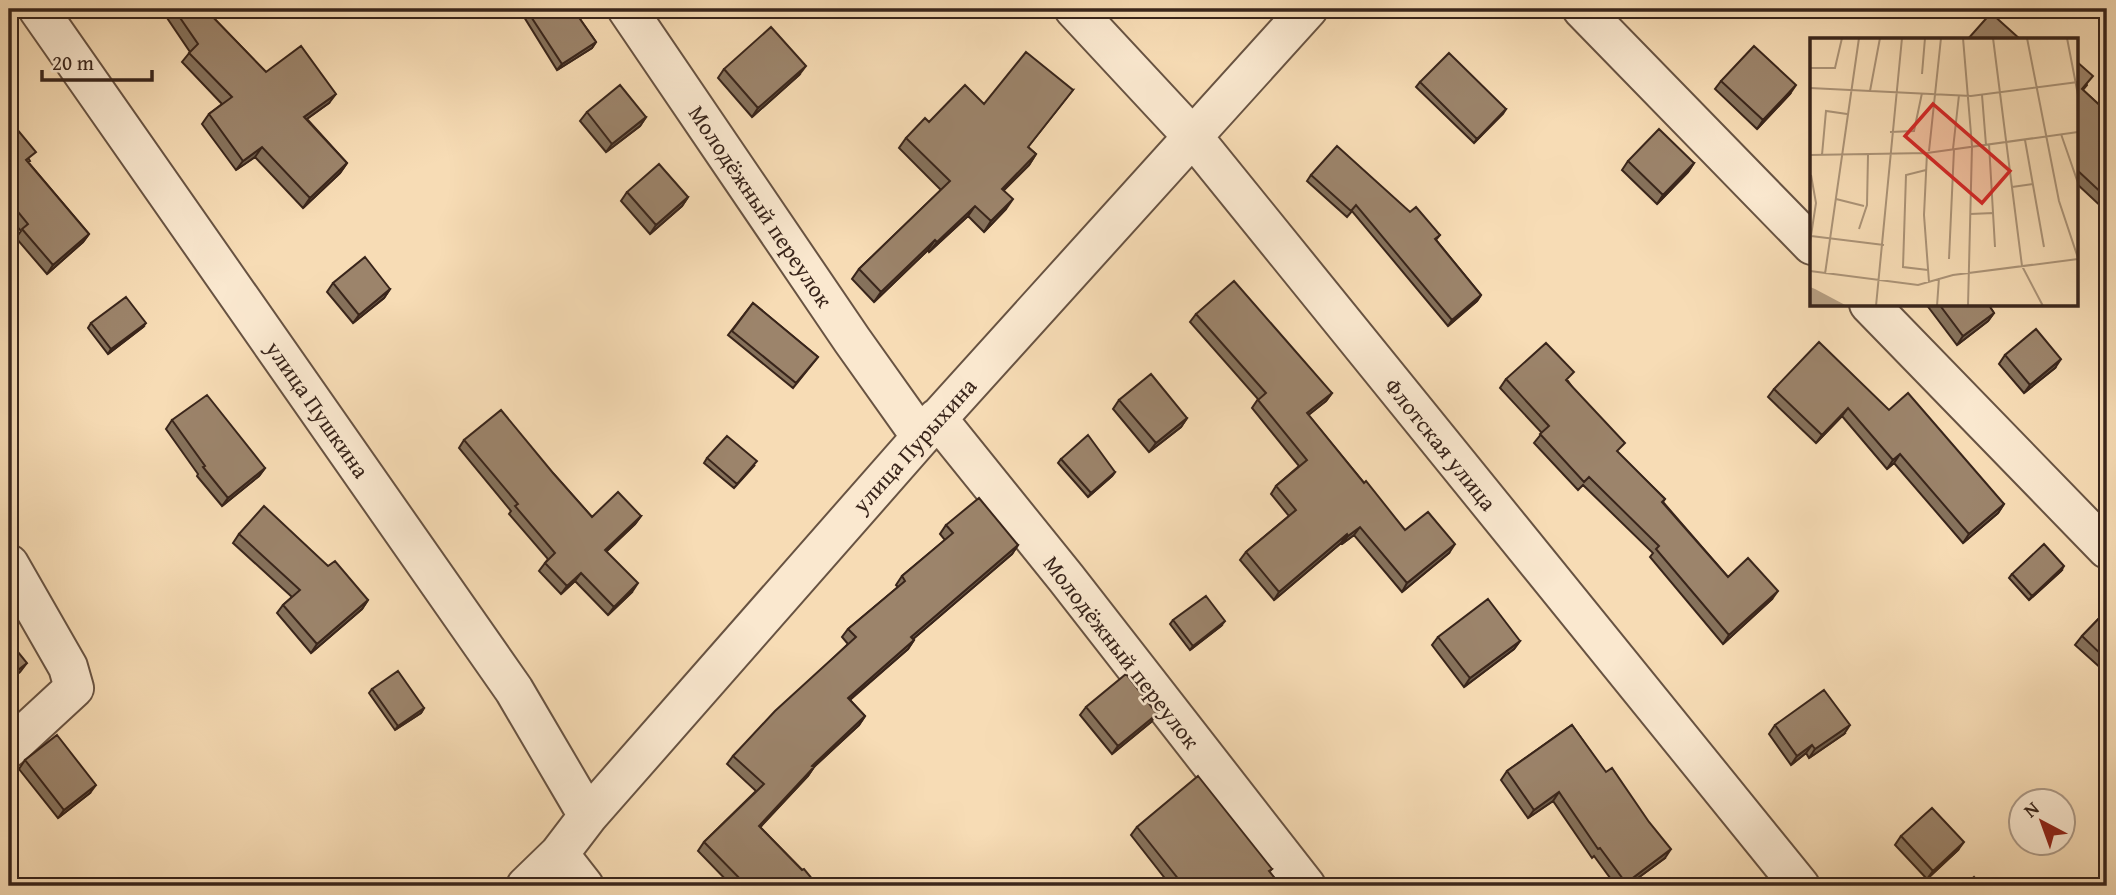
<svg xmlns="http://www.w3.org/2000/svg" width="2116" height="895" font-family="'Gentium Book Plus',serif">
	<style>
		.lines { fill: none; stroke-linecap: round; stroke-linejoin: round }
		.minor-casing { stroke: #685342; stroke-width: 42 }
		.minor { stroke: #fae8cf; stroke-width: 38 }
		.wall { fill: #86725c; stroke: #39251b; stroke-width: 2 }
		.shaded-wall { fill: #6d5c4b; stroke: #39251b; stroke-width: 2 }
		.building { fill: #9c846b; stroke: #39251b; stroke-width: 2 }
		.labels { text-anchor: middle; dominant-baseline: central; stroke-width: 5; stroke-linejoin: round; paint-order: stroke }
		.street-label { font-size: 23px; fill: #39251b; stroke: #fae8cf }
		.inset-road { fill: none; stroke: #ab9377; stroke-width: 2 }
		.view { fill: #d62828; fill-opacity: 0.15; stroke: #d62828; stroke-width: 3.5 }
		.inset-edge { fill: none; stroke: #39251b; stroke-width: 3.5 }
	</style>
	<rect width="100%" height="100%" fill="#f7dcb5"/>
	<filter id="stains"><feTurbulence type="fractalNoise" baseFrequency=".00286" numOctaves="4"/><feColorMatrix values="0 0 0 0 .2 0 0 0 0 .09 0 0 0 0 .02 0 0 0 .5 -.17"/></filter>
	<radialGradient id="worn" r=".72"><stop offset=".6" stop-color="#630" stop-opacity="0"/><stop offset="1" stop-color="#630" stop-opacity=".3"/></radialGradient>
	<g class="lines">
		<g class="minor-casing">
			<path id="minor" d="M38 9 514 690 588 816
				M627 9 852 340 921 437
				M1074 9 1193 137 1800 886
				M1582 9 1812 245
				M1869 304 2107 549
				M937 418 1066 578 1306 886
				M9 564 68 667 74 688 9 748
				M559 854 584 886
				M526 886 559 854 588 816 921 437 1308 9"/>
		</g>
		<use href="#minor" class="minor"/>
	</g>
	<path class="wall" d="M161 9H205L266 72 329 103 307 119 347 163 340 173 303 208 255 157 236 170 202 124 209 114 222 104 182 62 190 52Z
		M506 9H573L596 42 592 48 557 70 519 9 510 15Z
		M2076 61 2087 85 2083 90 2107 112V212L2076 183Z
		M724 69 799 75 752 117 718 78Z
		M1721 81 1790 94 1757 129 1715 89Z
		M1420 82 1506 109 1474 143 1416 87Z
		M1073 90 1028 147 1036 154 1029 165 1004 190 1006 209 984 232 968 216 929 252 928 250 874 302 852 279 859 269 941 190 899 148 906 138 929 122 984 104Z
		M587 112 646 117 640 126 606 152 580 121Z
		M9 124 30 161 28 162 89 234 83 242 47 274 16 238 21 231 9 217Z
		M1628 161 1694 163 1688 172 1657 204 1622 170Z
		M1311 175 1410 212 1440 235 1436 240 1481 295 1477 301 1448 326 1352 211 1347 217 1307 181Z
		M627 192 688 197 682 206 650 234 621 201Z
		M333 283 390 289 384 298 353 323 327 292Z
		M753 303 818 357 793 388 728 335Z
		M1926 304H1988L1994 313 1988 321 1957 345Z
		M1196 314 1332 393 1326 401 1308 415 1364 483 1405 530 1449 553 1402 592 1354 535 1342 544 1341 543 1274 600 1240 560 1246 552 1289 516 1271 494 1276 486 1299 466 1252 408 1258 399 1190 322Z
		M91 323 143 327 108 354 88 328Z
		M2005 355 2055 368 2024 393 1999 364Z
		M1506 379 1568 381 1618 453 1665 499 1663 502 1728 577 1772 599 1723 644 1650 557 1653 553 1583 485 1578 490 1534 443 1542 433 1500 388Z
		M1774 389 1889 410 2004 504 1998 513 1963 543 1894 463 1887 469 1842 416 1816 443 1768 397Z
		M1119 400 1187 418 1181 427 1149 452 1113 409Z
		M172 420 265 468 259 476 222 506 197 476 198 474 166 429Z
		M464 440 553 473 592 517 641 516 635 524 606 552 632 592 608 615 575 581 561 594 539 571 548 559 509 514 511 511 459 448Z
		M707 458 754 466 734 488 704 463Z
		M1061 459 1115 472 1112 476 1088 497 1058 463Z
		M946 525 1018 545 1012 554 913 639 914 640 908 649 850 700 865 716 859 725 814 767 808 776 760 827 818 886H732L698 851 704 842 756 791 727 764 733 756 848 644 842 637 848 629 898 587 896 585 902 576 945 540 940 534Z
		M239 534 328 566 368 600 362 609 311 653 277 613 283 605 292 597 233 543Z
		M2061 571 2029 600 2009 578 2012 574Z
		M2107 610V666L2103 670 2075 645 2082 636Z
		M1173 620 1221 626 1190 650 1170 624Z
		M1438 637 1520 641 1514 649 1464 687 1432 645Z
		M372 689 424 708 421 713 395 730 369 693Z
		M1086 707 1151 722 1112 754 1080 715Z
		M1572 725 1665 858 1627 886H1616L1594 856 1592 858 1553 801 1528 818 1501 780 1507 771Z
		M1775 725 1844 734 1809 758 1806 753 1791 765 1769 734Z
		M25 760 90 793 58 818 19 769Z
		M1137 827 1272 869 1269 872 1281 886H1171L1131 835Z
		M1901 836 1958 850 1927 879 1895 845Z"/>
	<path class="shaded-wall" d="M596 42 592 48 557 70 562 64Z
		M806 66 799 75 752 117 758 108Z
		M1796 85 1790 94 1757 129 1763 120Z
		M336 94 329 103 297 126 304 117Z
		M1506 109 1503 114 1474 143 1477 139Z
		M646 117 640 126 606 152 612 144Z
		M262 147 255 157 236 170 243 161Z
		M1036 154 1029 165 995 199 1002 189Z
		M347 163 340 173 303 208 310 198Z
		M1694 163 1688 172 1657 204 1663 195Z
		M688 197 682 206 650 234 656 225Z
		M1013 199 1006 209 984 232 991 221Z
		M975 206 968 216 929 252 937 242Z
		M89 234 83 242 47 274 53 265Z
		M935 240 928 250 874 302 881 292Z
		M390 289 384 298 353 323 359 315Z
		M1481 295 1477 301 1448 326 1452 320Z
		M1994 313 1988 321 1957 345 1963 336Z
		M146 323 143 327 108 354 111 349Z
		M2061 359 2055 368 2024 393 2030 385Z
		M1332 393 1326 401 1301 421 1307 413Z
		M1848 408 1842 416 1816 443 1822 435Z
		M1187 418 1181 427 1149 452 1156 443Z
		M1900 454 1894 463 1887 469 1893 460Z
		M265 468 259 476 222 506 228 498Z
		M1115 472 1112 476 1088 497 1091 493Z
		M2004 504 1998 513 1963 543 1969 534Z
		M641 516 635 524 599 558 605 550Z
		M1360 527 1354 535 1342 544 1348 536Z
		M1347 534 1341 543 1274 600 1279 592Z
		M1455 544 1449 553 1402 592 1407 583Z
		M1018 545 1012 554 905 646 911 637Z
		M2064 566 2061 571 2029 600 2032 596Z
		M581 573 575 581 561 594 567 586Z
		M638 583 632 592 608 615 614 607Z
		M1778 591 1772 599 1723 644 1729 635Z
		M368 600 362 609 311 653 317 644Z
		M1225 621 1221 626 1190 650 1193 646Z
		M914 640 908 649 842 706 848 698Z
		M1520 641 1514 649 1464 687 1470 678Z
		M27 663 20 672 9 681V677Z
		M424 708 421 713 395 730 398 726Z
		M1157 714 1151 722 1112 754 1118 746Z
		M865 716 859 725 806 774 812 766Z
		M1850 725 1844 734 1809 758 1815 749Z
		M1812 745 1806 753 1791 765 1797 756Z
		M814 767 808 776 753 835 759 826Z
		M96 785 90 793 58 818 64 810Z
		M1559 792 1553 801 1528 818 1534 810Z
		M1964 842 1958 850 1927 879 1933 871Z
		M1671 849 1665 858 1627 886H1623L1626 883Z"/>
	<path class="building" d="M174 9H205L266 72 301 46 336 94 304 117 347 163 310 198 262 147 243 161 209 114 232 97 189 53 198 44Z
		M526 9H573L596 42 562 64Z
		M1991 13 2021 40H1967Z
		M771 27 806 66 758 108 724 69Z
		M1754 46 1796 85 1763 120 1721 81Z
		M1026 52 1073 90 1028 147 1036 154 1002 189 1013 199 991 221 975 206 937 242 935 240 881 292 859 269 950 181 906 138 925 118 929 122 965 85 984 104Z
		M1449 53 1506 109 1477 139 1420 82Z
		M2076 61 2093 76 2082 89 2107 112V198L2076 169Z
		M620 85 646 117 612 144 587 112Z
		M11 122 36 152 26 160 89 234 53 265 22 229 28 224 9 201V124Z
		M1659 129 1694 163 1663 195 1628 161Z
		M1337 146 1410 212 1416 207 1440 235 1435 239 1481 295 1452 320 1356 205 1351 211 1311 175Z
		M659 164 688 197 656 225 627 192Z
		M365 257 390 289 359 315 333 283Z
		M1234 281 1332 393 1307 413 1364 483 1366 481 1405 530 1428 512 1455 544 1407 583 1360 527 1348 536 1347 534 1279 592 1246 552 1296 510 1276 486 1307 460 1258 400 1266 393 1196 314Z
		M126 297 146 323 111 349 91 323Z
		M753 303 818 357 796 383 732 331Z
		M1939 304H1988L1994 313 1963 336Z
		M2036 329 2061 359 2030 385 2005 355Z
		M1819 342 1889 410 1908 393 2004 504 1969 534 1900 454 1893 460 1848 408 1822 435 1774 389Z
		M1546 343 1574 372 1566 380 1625 443 1617 451 1665 499 1662 502 1728 577 1748 558 1778 591 1729 635 1656 549 1659 546 1589 477 1584 482 1540 434 1549 426 1506 379Z
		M1151 374 1187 418 1156 443 1119 400Z
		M207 395 265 468 228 498 203 467 205 466 172 420Z
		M501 410 553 473 592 517 618 492 641 516 605 550 638 583 614 607 581 573 567 586 545 563 555 553 515 506 518 504 464 440Z
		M1088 435 1115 472 1091 493 1061 459Z
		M727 436 757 461 737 484 707 458Z
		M979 498 1018 545 911 637 914 640 848 698 865 716 812 766 814 767 759 826 802 870 804 869 818 886H747L704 842 764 784 733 756 775 711 856 637 848 629 905 581 902 576 953 533 946 525Z
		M264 506 328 566 335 561 368 600 317 644 283 605 300 590 239 534Z
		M2044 544 2064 566 2032 596 2012 574Z
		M1206 596 1225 621 1193 646 1173 620Z
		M1488 599 1520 641 1470 678 1438 637Z
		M2107 610V660L2082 636Z
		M9 641 27 663 9 677Z
		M398 671 424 708 398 726 372 689Z
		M1126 674 1157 714 1118 746 1086 707Z
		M1824 690 1850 725 1815 749 1812 745 1797 756 1775 725Z
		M1572 725 1606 772 1612 768 1649 822 1671 849 1626 883 1600 848 1598 849 1559 792 1534 810 1507 771Z
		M57 735 96 785 64 810 25 760Z
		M1198 776 1272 869 1269 871 1281 886H1184L1137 827Z
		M1932 808 1964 842 1933 871 1901 836Z
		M1974 877 1982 886H1964Z"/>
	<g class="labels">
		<g class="street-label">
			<text transform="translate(761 206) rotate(56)">Молодёжный переулок</text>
			<text transform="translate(318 409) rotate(55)">улица Пушкина</text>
			<text transform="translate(1441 444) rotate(51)">Флотская улица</text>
			<text transform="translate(914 445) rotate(-48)">улица Пурыхина</text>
			<text transform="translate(1122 652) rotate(52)">Молодёжный переулок</text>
		</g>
	</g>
	<g transform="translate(1810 38)">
		<rect width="268" height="268" fill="#f7dcb5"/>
		<path d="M0 249 5 251 37 268H0Z" fill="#b69e81"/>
		<path class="inset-road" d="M153 0 162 108 158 268M183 0 212 228 233 268M217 0 249 163 268 220M257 0 268 57M0 30H25L32 0M112 36 115 0M0 50 161 58 268 44M60 53 70 0M172 57 176 107M80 94 104 93 112 55M251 96 268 145M215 102 234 209M179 106 185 209M143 111 149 57M119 113 131 0M117 115 114 177 119 244M0 117 117 115 268 94M12 117 16 73 37 76M116 132 96 137 93 229 118 232M202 149 223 146M26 161 54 168M160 176 184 175M49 191 57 167 58 117M1 198 74 207M0 204 6 165 1 137M139 221 144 111M0 233 108 247 143 237 268 221M15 236 49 0M66 268 92 0M127 268 129 240"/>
		<path class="view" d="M123 66 200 133 172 165 95 98Z"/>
		<rect width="268" height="268" class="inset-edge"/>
	</g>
	<rect width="2116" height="895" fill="none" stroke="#f7dcb5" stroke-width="35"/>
	<rect x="10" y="10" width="2095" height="874" fill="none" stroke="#39251b" stroke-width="3.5"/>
	<rect x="18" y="18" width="2081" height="860" fill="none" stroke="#39251b" stroke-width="2"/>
	<g transform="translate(2042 822) rotate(319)"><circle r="33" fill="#fae8cf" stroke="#ad9a87" stroke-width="2"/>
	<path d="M0-5L12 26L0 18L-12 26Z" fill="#8f2418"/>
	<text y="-10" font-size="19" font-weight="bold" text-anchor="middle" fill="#39251b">N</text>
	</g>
	<path d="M42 70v10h110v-10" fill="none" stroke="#39251b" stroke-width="3.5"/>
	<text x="52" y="70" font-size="21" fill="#39251b" stroke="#fae8cf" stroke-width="5" paint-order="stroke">20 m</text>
	<rect width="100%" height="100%" filter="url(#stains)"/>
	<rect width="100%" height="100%" fill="url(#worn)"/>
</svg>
